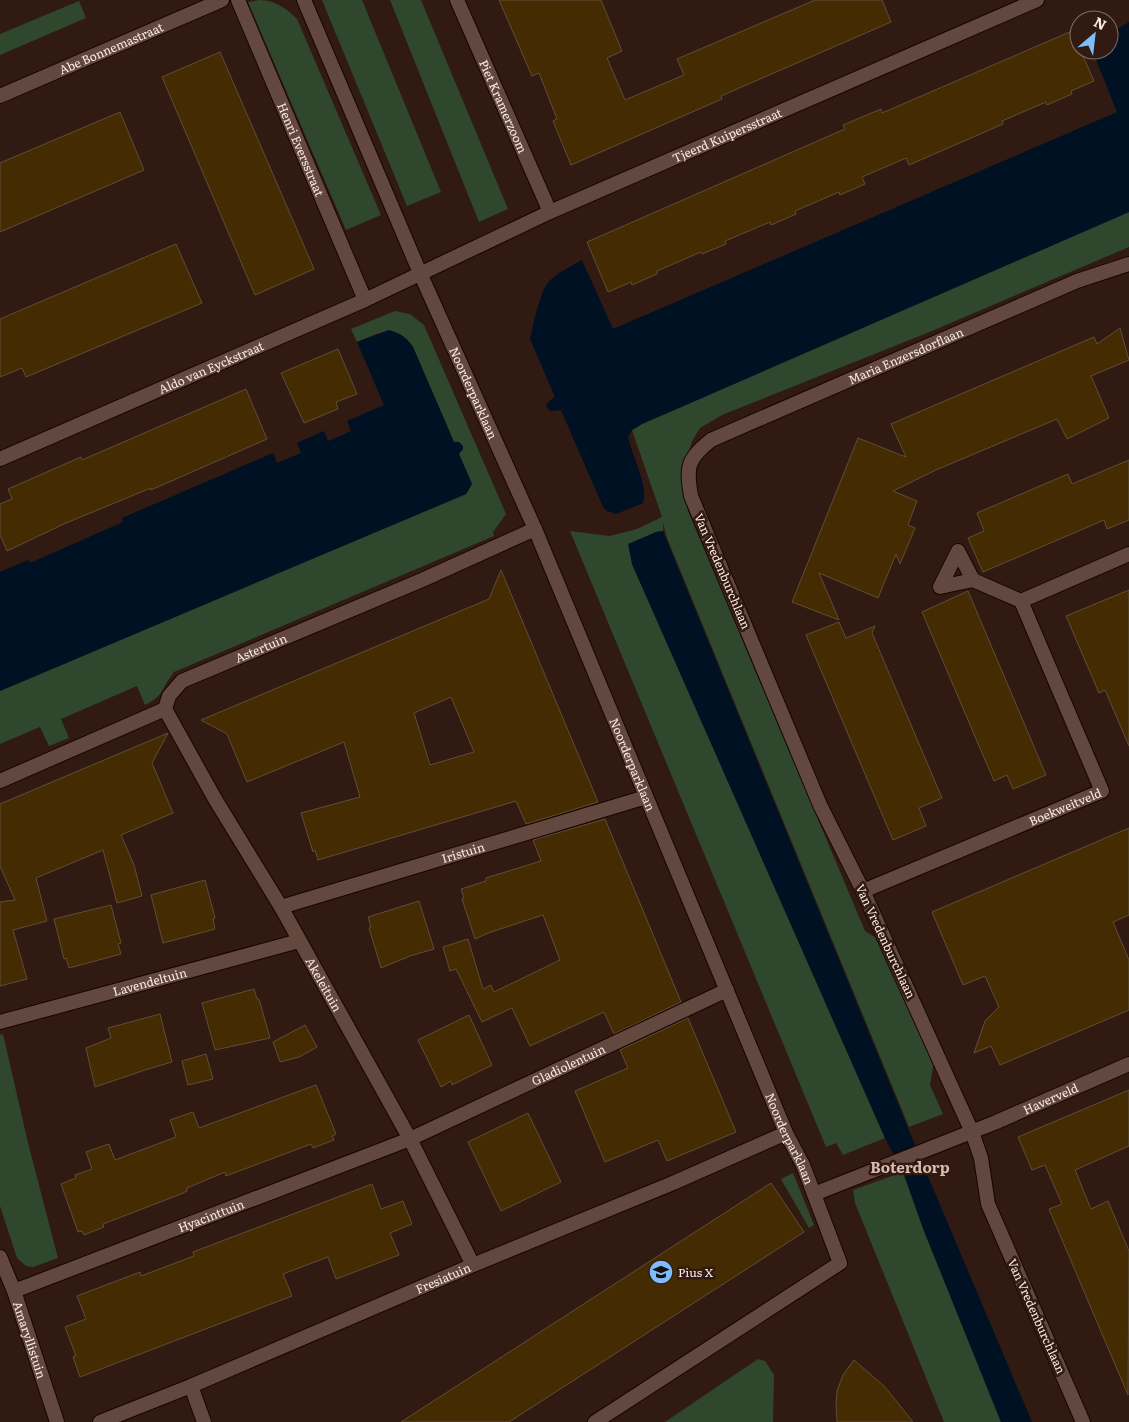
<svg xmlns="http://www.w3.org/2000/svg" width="1129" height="1422" font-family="Literata,serif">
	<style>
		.green { fill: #2f482d }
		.water { fill: #001123 }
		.building { fill: #452b02; stroke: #5f4e38; fill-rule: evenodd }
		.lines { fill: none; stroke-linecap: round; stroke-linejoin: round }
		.minor-casing { stroke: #180401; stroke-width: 16 }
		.minor { stroke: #62483e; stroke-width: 14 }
		.labels { text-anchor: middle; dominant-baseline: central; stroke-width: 5; stroke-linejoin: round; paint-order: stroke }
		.street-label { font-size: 12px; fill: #fbeae4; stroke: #311a11 }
		.poi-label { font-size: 12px; fill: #fbeae4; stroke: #311a11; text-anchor: start }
		.quarter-label { font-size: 15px; font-weight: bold; fill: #dabbaf; stroke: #311a11 }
	</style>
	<rect width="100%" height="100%" fill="#311a11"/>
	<path class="green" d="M260 0C275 0 287 9 297 19L381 215 346 230 248 2Z
		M322 0H362L441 192 407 206Z
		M390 0H421L508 209 479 222Z
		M79 1 86 18 0 55V34Z
		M1129 212V247L927 333 722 415 700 428 692 441 685 465 682 485 688 511 865 931 881 941 935 1055 930 1085 943 1114 909 1127 667 538 663 523V531L656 532 632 564 885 1138 843 1155 836 1143 826 1147 570 531 610 536 637 529 662 517 632 430 642 424Z
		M395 311 410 314 424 325 506 514 493 532 494 536 174 672C161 688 166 694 145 705L137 686 61 719 69 738 49 746 40 727 0 744V691L466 494 472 484 413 347C397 322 378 333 357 342L351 329Z
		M3 1034 28 1143 58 1258 33 1267 26 1266 17 1258 0 1206V1035Z
		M903 1172 924 1231 1001 1422H944L855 1203 853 1190Z
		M793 1173 814 1225 809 1228 781 1179Z
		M758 1359 765 1361 774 1375 773 1422H665Z"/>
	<path class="water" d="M1129 22V212L642 424 632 430 628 437C632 455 649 487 643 503L616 514 607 511 603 507 561 410 551 411 546 407 548 402 555 397 530 339 535 316 543 291 549 281 559 273 582 260 613 329 1117 112 1092 50H1109V34Z
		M389 330C400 333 407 338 413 347L454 442H459L463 446V449L459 454 472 484 466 494 0 691V572L28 560 30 563 123 522 122 518 273 453 277 463 301 453 297 443 324 431 328 441 351 431 347 421 384 405 357 342Z
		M663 531 924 1167 1032 1422H1001L924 1231 903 1172 885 1138 632 564 628 544 656 532Z"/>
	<path class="building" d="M499 0H601L622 51 607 58 625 100 684 75 677 59 815 0H882L891 22 721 96 722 99 571 165 553 121 557 119 539 73 532 76Z
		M1072 31 1094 81 1071 91 1072 94 1047 105 1046 102 1002 121 1003 124 909 165 906 158 862 177 865 184 840 195 839 192 795 211 796 214 771 225 770 222 725 241 726 244 702 254 701 252 657 271V274L632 285 631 282 608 292 587 242 845 129 843 125 881 109 882 113Z
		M220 52 314 269 255 295 162 77Z
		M120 112 144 170 0 232V163Z
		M176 244 202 303 26 377 22 368 0 377V319Z
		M1120 328 1129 360 1091 376 1109 418 1067 439 1057 419 936 470 893 491 917 501 908 525 915 528 900 564 896 554 878 598 819 573 839 620 792 602 858 438 906 457 891 424 1094 337 1097 344Z
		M338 349 357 394 336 402 338 409 304 423 281 373Z
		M246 389 267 439 151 490V488L66 523 7 551 0 535V504L12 499 8 489 81 457 82 460Z
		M1129 460V520L1107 529 1104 520 983 572 968 538 984 531 977 513 1068 474 1072 484Z
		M501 570 598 802 526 824 516 801 318 860 315 850 313 852 301 813 360 797 344 742 247 782 227 734 201 720 489 599ZM451 697 474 752 430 765 414 713Z
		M1129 590V746L1105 690 1099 693 1066 616Z
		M968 591 1046 775 1013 789 1007 775 994 781 922 612Z
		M839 622 846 638 875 626 872 633 942 798 919 808 926 826 893 840 806 635Z
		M168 733 152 763 173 813 121 835 134 865 142 896 117 903 103 850 36 878 47 921 13 930 27 979 0 986V902L15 900 0 866V804Z
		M605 819 681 1002 614 1034 604 1012 530 1046 512 1008 482 1022 456 969 450 971 443 947 468 939 483 989 491 985 494 992 560 960 543 915 488 933 475 939 462 899 464 898 461 889 486 881V878L541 861 533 840Z
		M1129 828V915L1113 922 1129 960V1010L1000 1065 991 1046 974 1053 985 1021 999 1007 985 976 963 985 932 912Z
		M205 880 215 918 213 919 215 929 163 943 151 895Z
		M419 901 434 949 410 956 381 968 369 928 371 927 368 917Z
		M111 905 121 943 118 944 121 954 69 968 66 958 64 959 54 919Z
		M254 989 257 999H259L270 1038 215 1050 202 1003Z
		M160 1014 172 1062 148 1069 95 1087 86 1048 111 1038 108 1028Z
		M469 1015 492 1065 452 1085 451 1081 441 1087 418 1040Z
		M688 1018 736 1132 667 1161 658 1140 605 1162 575 1091 628 1068 620 1050Z
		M305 1025 317 1047 299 1057 280 1062 273 1042Z
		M206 1054 213 1079 188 1085 182 1061Z
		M316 1085 336 1134 332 1136 334 1140 313 1148 311 1144 226 1176 225 1172 187 1188V1191L181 1194 103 1224 104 1227 84 1235 82 1231 78 1232 61 1184 76 1178 75 1175 92 1169 86 1152 109 1144 115 1160 176 1137 170 1120 193 1112 199 1128Z
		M1129 1090V1146L1075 1170 1091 1209 1108 1201 1129 1251 1128 1395 1049 1209 1062 1204 1045 1165 1032 1170 1018 1137Z
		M528 1113 561 1182 501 1211 468 1142Z
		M771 1183 804 1232 509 1422H401Z
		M372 1184 381 1209 403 1201 412 1224 390 1233 399 1255 336 1279 328 1257 283 1274 292 1296 80 1377 73 1357 76 1356 65 1327 86 1319 77 1296 140 1272 141 1276 194 1256 193 1252Z
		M854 1360 885 1387 913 1422H837L836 1404 837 1391 843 1375Z"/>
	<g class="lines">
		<g class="minor-casing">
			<g id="minor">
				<path id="s1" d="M238 0 365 300"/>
				<path id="s2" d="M304 0 420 273 535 529 786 1133 803 1165 840 1263 595 1422"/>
				<path id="s3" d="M457 0 550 212"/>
				<path id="s4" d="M0 96 222 0"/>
				<path id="s5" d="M0 459 365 300 550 212 1037 0"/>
				<path d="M973 580 940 587 958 551 973 580 1021 601"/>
				<path id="s6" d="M165 709 215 799 281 907 410 1139 473 1265"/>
				<path id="s7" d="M0 781 165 709 169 696 182 681 422 580 535 529"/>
				<path id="s8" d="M863 891 1102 791 1021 601 1129 554"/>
				<path id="s9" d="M281 907 646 797"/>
				<path id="s10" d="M0 1022 299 941"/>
				<path id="s11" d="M814 1194 994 1123 1129 1064"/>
				<path id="s12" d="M0 1257 14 1291 57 1422"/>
				<path id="s13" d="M14 1291 410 1139 727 990"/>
				<path d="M191 1386 204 1422"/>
				<path id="s14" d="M100 1422 191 1386 473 1265 673 1183 786 1133"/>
				<path id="s15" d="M1083 1422 988 1204 981 1158 972 1132 863 891 820 805 691 496C686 467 687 459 711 440L1077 281 1129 264"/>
			</g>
		</g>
		<use href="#minor" class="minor"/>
	</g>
	<defs>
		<g id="school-disc" transform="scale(1.25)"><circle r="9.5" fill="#7fbdfa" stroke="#311a11"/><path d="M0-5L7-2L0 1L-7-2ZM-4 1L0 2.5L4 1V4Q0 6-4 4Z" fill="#111"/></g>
	</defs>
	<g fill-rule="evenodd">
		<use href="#school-disc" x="661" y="1272"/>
	</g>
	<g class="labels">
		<g class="street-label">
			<text stroke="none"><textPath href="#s4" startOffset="121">Abe Bonnemastraat</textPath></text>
			<text stroke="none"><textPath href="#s3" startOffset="116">Piet Kramerzoom</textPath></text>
			<text stroke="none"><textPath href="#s5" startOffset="796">Tjeerd Kuipersstraat</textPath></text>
			<text stroke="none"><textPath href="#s1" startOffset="162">Henri Eversstraat</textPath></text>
			<text stroke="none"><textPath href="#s15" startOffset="1284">Maria Enzersdorflaan</textPath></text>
			<text stroke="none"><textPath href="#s5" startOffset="230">Aldo van Eyckstraat</textPath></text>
			<text stroke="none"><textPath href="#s2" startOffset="428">Noorderparklaan</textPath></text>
			<text transform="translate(723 571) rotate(67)">Van Vredenburchlaan</text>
			<text stroke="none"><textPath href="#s7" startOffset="299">Astertuin</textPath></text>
			<text stroke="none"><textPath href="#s2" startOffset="832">Noorderparklaan</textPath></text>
			<text stroke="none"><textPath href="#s8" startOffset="219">Boekweitveld</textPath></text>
			<text stroke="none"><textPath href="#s9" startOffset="190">Iristuin</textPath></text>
			<text transform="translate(886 941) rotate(65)">Van Vredenburchlaan</text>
			<text stroke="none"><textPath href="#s10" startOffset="155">Lavendeltuin</textPath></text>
			<text stroke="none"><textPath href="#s6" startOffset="318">Akeleituin</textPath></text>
			<text stroke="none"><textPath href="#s13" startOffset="599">Gladiolentuin</textPath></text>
			<text stroke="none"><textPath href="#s11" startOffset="255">Haverveld</textPath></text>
			<text stroke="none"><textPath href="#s2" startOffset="1238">Noorderparklaan</textPath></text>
			<text stroke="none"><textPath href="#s13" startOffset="211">Hyacinttuin</textPath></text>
			<text stroke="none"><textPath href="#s14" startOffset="372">Fresiatuin</textPath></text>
			<text transform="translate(1037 1316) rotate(66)">Van Vredenburchlaan</text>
			<text stroke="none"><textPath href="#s12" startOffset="88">Amaryllistuin</textPath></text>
		</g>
		<g class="poi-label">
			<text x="678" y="1272">Pius X</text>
		</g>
		<g class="quarter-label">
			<text x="910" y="1166">Boterdorp</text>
		</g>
	</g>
	<g transform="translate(1094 35) rotate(28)"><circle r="24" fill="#311a11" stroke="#826d65"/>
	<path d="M0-4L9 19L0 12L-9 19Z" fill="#7fbdfa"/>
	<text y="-8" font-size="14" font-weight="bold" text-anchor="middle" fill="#fbeae4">N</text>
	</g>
</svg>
